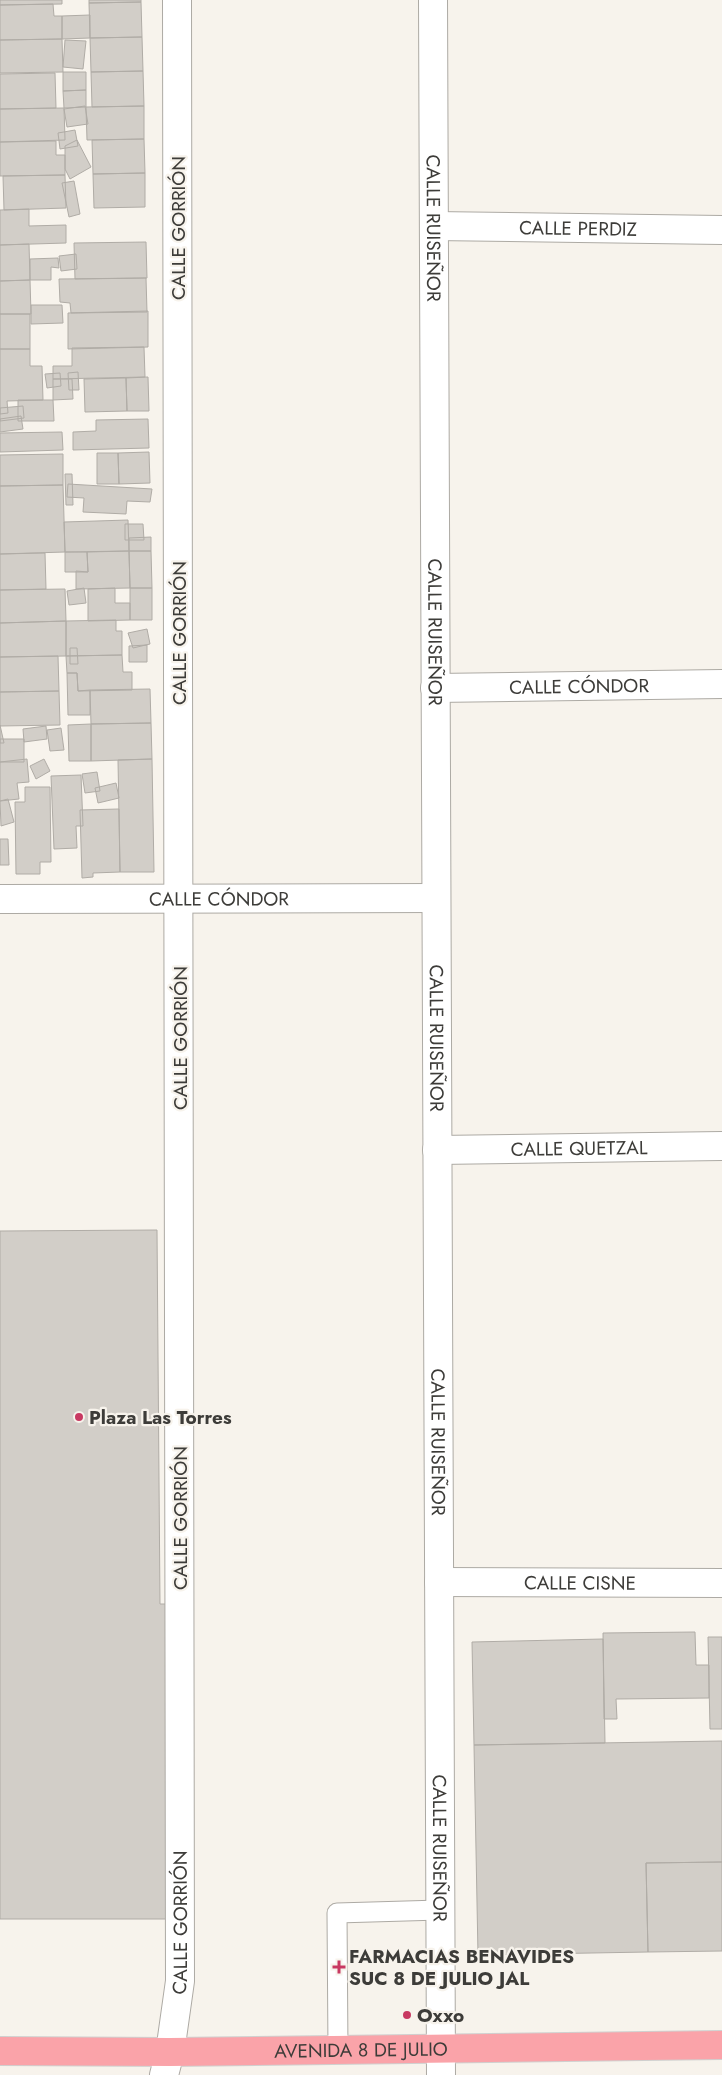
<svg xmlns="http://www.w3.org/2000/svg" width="722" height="2075" font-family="Jost,sans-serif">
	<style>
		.building { fill: #d2cec8; stroke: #b0aca6 }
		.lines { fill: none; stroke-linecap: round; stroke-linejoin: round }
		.lane-casing { stroke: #adaaa4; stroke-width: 21 }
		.street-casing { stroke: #adaaa4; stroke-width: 30 }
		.primary-casing { stroke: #d0d0cf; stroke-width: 30 }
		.lane { stroke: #fff; stroke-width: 19 }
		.street { stroke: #fff; stroke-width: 28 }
		.primary { stroke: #faa3a9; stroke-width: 28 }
		.poi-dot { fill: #c83962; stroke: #f7f3ec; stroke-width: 2 }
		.labels { text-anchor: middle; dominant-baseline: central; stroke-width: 4.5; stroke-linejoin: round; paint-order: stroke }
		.street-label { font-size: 19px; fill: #3d3c39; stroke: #f7f3ec }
		.poi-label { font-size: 19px; font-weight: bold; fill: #3d3c39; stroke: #f7f3ec; text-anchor: start }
	</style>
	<rect width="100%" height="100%" fill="#f7f3ec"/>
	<path class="building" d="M0 0H62V4L0 5Z
		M89 0H141V2L89 3Z
		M141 2 142 37 90 38 89 3Z
		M53 4 54 16H62V39L0 40V5Z
		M90 15V38L62 39V16Z
		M142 37 143 71 91 72 90 38Z
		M62 39 63 72 0 73V40Z
		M65 40 86 41 83 69 63 67Z
		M143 71 144 106 92 107 91 72Z
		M63 72H86V90L63 91Z
		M55 73 56 108 0 109V74Z
		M86 90V107L64 108 63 91Z
		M85 106 88 124 67 127 64 109Z
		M144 106V139L87 140 86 107Z
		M64 108 65 140 0 142V109Z
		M75 130 78 146 60 149 58 133Z
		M144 139 145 173 93 174 92 140Z
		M77 140 91 167 70 179 65 169V146Z
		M56 141V155H65V175L0 176V142Z
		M145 173V207L94 208 93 174Z
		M65 175 66 208 4 210 3 176Z
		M74 181 80 214 69 217 62 183Z
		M29 209V226L66 225V243L0 245V210Z
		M146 242 147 278 75 279 74 243Z
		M29 244 30 280 0 281V245Z
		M76 254 77 269 61 271 59 256Z
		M58 258 59 268 51 267V280H30V259Z
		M146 278 147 312 71 313 70 303 60 302 59 279Z
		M30 280 31 314H0V281Z
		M31 305H62L63 323 31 324Z
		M148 311V347L68 349V313Z
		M0 314H30V349H0Z
		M144 347 145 377 53 379V366H72V348Z
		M0 349H30V366H42L43 400 7 401 8 413 0 414Z
		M78 372 79 390H69L68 373Z
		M60 373 61 386 47 388 45 374Z
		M148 377 149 411H127L126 378Z
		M126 378 127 411 85 412 84 379Z
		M53 379H72L73 399 53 400Z
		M18 400H53L54 421H18Z
		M23 406 24 418 0 421V408Z
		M21 416 23 429 0 432V419Z
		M148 419 149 448 73 450V432L96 431V420Z
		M62 432 63 450 0 452V433Z
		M149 452 150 483 119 484 118 453Z
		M97 453H118L119 484H97Z
		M63 454V485L0 486V455Z
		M65 474H72L73 505H66Z
		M68 484 152 489 150 502 127 501 126 514 83 512 84 498 67 497Z
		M63 485 65 552 0 554V486Z
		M128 520 129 551 65 552 64 522Z
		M125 524H143L144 540H125Z
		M151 537V551H129V538Z
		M129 551 130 588 76 589V571L88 572 87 552Z
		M129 551H151L152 588H130Z
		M65 552H87L88 572H65Z
		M45 553 46 589 0 590V554Z
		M84 588 86 603 69 605 67 591Z
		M115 588V603H130V620L88 621V589Z
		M130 588H152V620H130Z
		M65 589 66 621 0 623V590Z
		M116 620V631H122V655L66 656V621Z
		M66 621V656L0 657V623Z
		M147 629 150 644 133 648 128 633Z
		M147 645V662H129V646Z
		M70 648H77L78 664H70Z
		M122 655 123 672H132V690L78 691 77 673H67L66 656Z
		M58 656 59 691 0 692V657Z
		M67 673H77L78 691 90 690V715H68Z
		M150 689 151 723 91 724 90 690Z
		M59 691 60 725 0 726V692Z
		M151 723 152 759 91 761V724Z
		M91 724V761H69L68 725Z
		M0 725 4 743H0Z
		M46 726 47 739 24 742 23 729Z
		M61 728 64 750 50 751 47 730Z
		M0 739H24V762H0Z
		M27 759 29 782 17 783 19 799 0 801V762Z
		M44 759 50 771 36 779 30 766Z
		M152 759 154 872H120L118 760Z
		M97 772 100 791 85 793 82 774Z
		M81 775 83 826H76L77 848 54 849 51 776Z
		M116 783 119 798 98 803 95 788Z
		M25 787H50L51 862H40V874H16L15 802H25Z
		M8 799 14 822 1 826 0 801Z
		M119 809 120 872 93 873V877L82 878 80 810Z
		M0 839H8L9 865H0Z
		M157 1230 160 1604H168L170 1919H0V1231Z
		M695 1632 696 1665H709V1698L616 1699 617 1719H604L603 1633Z
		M708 1637H722V1729H710Z
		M603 1639 605 1743 474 1745 472 1642Z
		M722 1741V1862L646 1863 648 1952 478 1955 474 1745Z
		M722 1862V1951L648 1952 646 1863Z"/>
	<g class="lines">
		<g class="lane-casing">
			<path id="lane" d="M338 2050 337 1913 440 1910"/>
		</g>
		<g class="street-casing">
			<g id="street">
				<path id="s1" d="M433 0 441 2075"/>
				<path id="s2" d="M434 226 722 230"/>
				<path id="s3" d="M435 688 722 684"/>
				<path id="s4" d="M0 899 436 898"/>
				<path id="s5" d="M437 1150 722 1146"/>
				<path id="s6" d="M439 1582 722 1583"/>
				<path id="s7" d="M164 2075 170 2052 180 1981 177 0"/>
			</g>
		</g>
		<g class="primary-casing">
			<g id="primary">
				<path id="s8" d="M0 2051 170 2052 722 2045"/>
			</g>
		</g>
		<use href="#lane" class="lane"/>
		<use href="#street" class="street"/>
		<use href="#primary" class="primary"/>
	</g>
	<g class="poi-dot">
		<circle cx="79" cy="1417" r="5"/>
		<path d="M336.5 1959.5h5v5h5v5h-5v5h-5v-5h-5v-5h5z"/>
		<circle cx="407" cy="2015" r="5"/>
	</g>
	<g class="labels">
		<g class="street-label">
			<text transform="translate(178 228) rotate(-90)">CALLE GORRIÓN</text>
			<text stroke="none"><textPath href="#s1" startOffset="228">CALLE RUISEÑOR</textPath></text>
			<text stroke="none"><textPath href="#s2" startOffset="144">CALLE PERDIZ</textPath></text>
			<text transform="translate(179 633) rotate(-90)">CALLE GORRIÓN</text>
			<text stroke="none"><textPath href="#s1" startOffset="632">CALLE RUISEÑOR</textPath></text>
			<text stroke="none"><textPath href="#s3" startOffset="144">CALLE CÓNDOR</textPath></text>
			<text stroke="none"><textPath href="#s4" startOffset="219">CALLE CÓNDOR</textPath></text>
			<text transform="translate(180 1038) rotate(-90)">CALLE GORRIÓN</text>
			<text stroke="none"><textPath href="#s1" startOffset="1038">CALLE RUISEÑOR</textPath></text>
			<text stroke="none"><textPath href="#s5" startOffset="142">CALLE QUETZAL</textPath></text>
			<text stroke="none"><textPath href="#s1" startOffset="1442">CALLE RUISEÑOR</textPath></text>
			<text transform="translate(180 1518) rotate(-90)">CALLE GORRIÓN</text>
			<text stroke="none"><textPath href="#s6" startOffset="141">CALLE CISNE</textPath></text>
			<text stroke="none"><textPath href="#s1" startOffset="1848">CALLE RUISEÑOR</textPath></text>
			<text stroke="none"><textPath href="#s7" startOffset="154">CALLE GORRIÓN</textPath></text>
			<text stroke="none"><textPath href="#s8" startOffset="361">AVENIDA 8 DE JULIO</textPath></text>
		</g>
		<g class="poi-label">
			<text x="89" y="1417">Plaza Las Torres</text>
			<text x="349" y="1956">FARMACIAS BENAVIDES<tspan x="349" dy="22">SUC 8 DE JULIO JAL</tspan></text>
			<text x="417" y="2015">Oxxo</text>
		</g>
	</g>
</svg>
